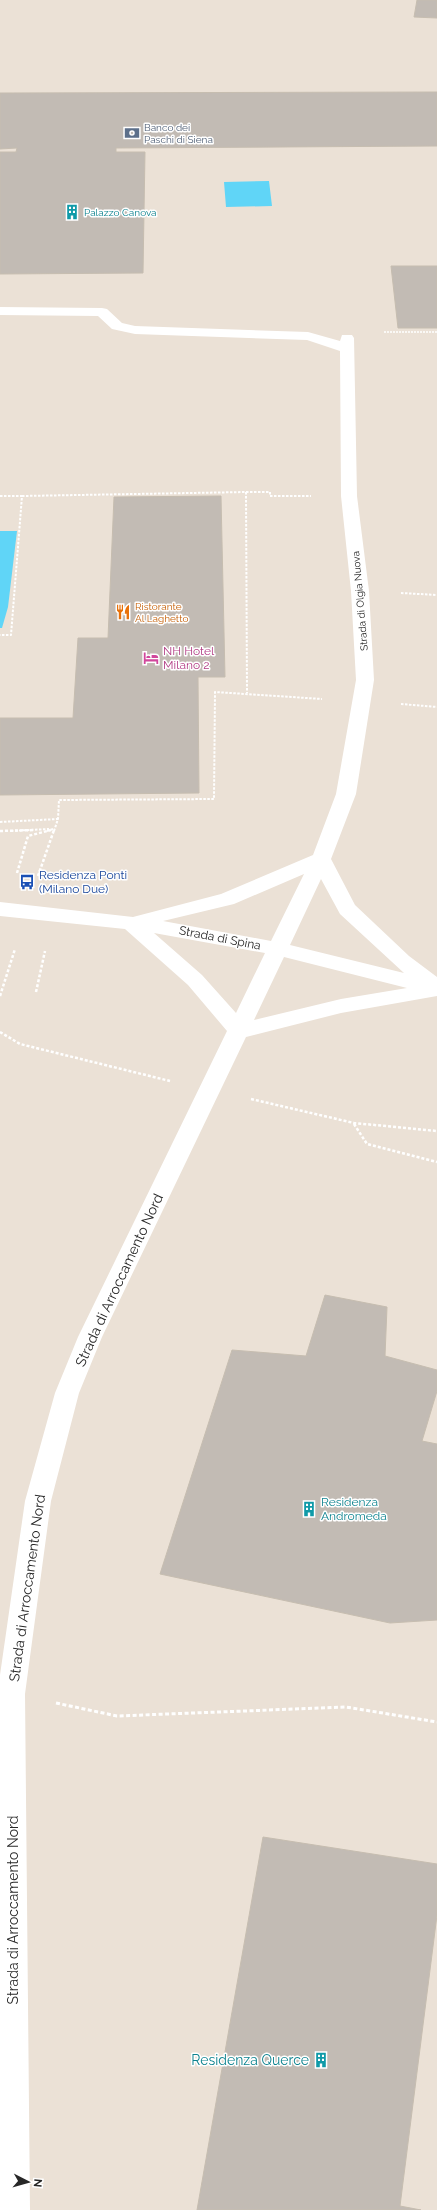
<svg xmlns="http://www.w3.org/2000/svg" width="437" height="2210" font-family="Raleway,sans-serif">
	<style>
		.water { fill: #60d5f7 }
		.building { fill: #c2bbb4; stroke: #c6bdb0 }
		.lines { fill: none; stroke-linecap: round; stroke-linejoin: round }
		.path-far3 { stroke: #fff; stroke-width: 1.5; stroke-dasharray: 2 1; stroke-linecap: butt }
		.path-far2 { stroke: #fff; stroke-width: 2; stroke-dasharray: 2.5 1.5; stroke-linecap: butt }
		.path-far1 { stroke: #fff; stroke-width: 2.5; stroke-dasharray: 3 2; stroke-linecap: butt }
		.path { stroke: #fff; stroke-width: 3; stroke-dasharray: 4 2.5; stroke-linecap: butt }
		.minor { fill: #fff; fill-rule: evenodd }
		.labels { text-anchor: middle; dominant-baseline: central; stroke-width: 3; stroke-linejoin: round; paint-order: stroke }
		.far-service-label { font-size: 10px; fill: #4e5e75; stroke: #fff; text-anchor: start }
		.far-culture-label { font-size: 10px; fill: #0d838f; stroke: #fff; text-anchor: start }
		.far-street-label { font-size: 10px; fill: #272727; stroke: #fff }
		.far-food-label { font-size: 10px; fill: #c56008; stroke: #fff; text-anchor: start }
		.hotel-label { font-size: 12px; fill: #b23c85; stroke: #fff; text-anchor: start }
		.transit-label { font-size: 12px; fill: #164399; stroke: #fff; text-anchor: start }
		.street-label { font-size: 12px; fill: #272727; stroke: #fff }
		.culture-label { font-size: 12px; fill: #0d838f; stroke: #fff; text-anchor: start }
		.near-street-label { font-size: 14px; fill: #272727; stroke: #fff }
		.near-culture-label { font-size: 14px; fill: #0d838f; stroke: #fff; text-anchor: end }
	</style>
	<rect width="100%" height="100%" fill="#ebe1d6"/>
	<path class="water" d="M269 181 272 206 226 207 224 182Z
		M0 531H17L8 607 2 628H0Z"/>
	<path class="building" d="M417 0H437V18L414 17Z
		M437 92V146L116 148V152H145L143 273 0 274V152H16L17 148 0 149V93Z
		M391 266H437V328H398Z
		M221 496 225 677H198L199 793 0 795V718H73L78 638H108L114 497Z
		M325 1295 387 1307 385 1356 437 1370V1391L422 1441 437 1444V1620L390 1623 160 1574 232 1350 306 1356Z
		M263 1837 437 1864V1915L400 2206 421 2210H197Z"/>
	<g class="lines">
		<path class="path-far3" d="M384 332H437"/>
		<path class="path-far2" d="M246 492H270V496H311
			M0 496H22L11 635H0
			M22 496 246 492 247 693
			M401 593 437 595
			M401 704 437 707
			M0 822 58 819
			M11 831 49 829
			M47 831 53 829
			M54 831 58 819 59 800 214 799 215 692 322 699"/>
		<path class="path-far1" d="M0 831 35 830
			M17 873 28 836 51 830
			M38 876 54 830
			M36 992 45 951
			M0 996 15 949
			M0 1032 20 1044 170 1081
			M251 1099 354 1123 437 1131
			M354 1124 367 1144 437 1162"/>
		<path class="path" d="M56 1703 117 1716 346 1707 437 1722"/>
		<path class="minor" d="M0 307 102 308 107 309 122 323 135 326 308 332 340 341 342 335H352L354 338 357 496 369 591 374 680 356 794 331 859 355 905 409 956 437 977V996L341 1013 246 1037 102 1337 79 1393 51 1501 25 1694 30 2210H0V1675L25 1501 55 1393 78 1337 227 1031 188 985 125 929 0 916V902L133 917 221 894 313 855 336 794 356 680 351 591 341 496 340 351 307 340 135 334 112 329 98 316 0 315ZM304 874 271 941 163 921 234 904ZM321 879 340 914 404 973 290 945ZM154 933 265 953 236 1013 202 975ZM284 957 407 988 341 999 254 1020Z"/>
	</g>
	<defs>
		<g id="bank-bare" transform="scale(1.2)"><path d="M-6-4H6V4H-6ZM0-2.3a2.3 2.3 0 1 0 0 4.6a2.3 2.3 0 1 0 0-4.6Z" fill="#5c6f8a" stroke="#fff" stroke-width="2.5" paint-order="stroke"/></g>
		<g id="building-bare" transform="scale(1.2)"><path d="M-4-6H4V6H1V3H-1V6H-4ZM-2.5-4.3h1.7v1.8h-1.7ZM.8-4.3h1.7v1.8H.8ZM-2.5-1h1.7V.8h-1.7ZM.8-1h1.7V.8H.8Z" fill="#0f9aa8" stroke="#fff" stroke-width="2.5" paint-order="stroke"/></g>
		<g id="restaurant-bare" transform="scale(1.2)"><path d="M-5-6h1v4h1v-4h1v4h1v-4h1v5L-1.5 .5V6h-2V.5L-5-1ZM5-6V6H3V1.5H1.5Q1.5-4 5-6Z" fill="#e8710a" stroke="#fff" stroke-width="2.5" paint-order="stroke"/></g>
		<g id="hotel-bare" transform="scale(1.2)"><path d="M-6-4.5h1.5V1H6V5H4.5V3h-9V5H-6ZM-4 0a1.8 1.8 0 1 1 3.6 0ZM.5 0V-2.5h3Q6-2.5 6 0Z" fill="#d1479c" stroke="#fff" stroke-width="2.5" paint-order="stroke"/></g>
		<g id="bus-bare" transform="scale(1.2)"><path d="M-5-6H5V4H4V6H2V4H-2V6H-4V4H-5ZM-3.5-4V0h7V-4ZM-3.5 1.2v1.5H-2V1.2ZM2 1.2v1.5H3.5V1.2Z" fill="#1a4fb4" stroke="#fff" stroke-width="2.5" paint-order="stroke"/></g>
	</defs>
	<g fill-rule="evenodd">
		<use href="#bank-bare" x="132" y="133"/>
		<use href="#building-bare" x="72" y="212"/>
		<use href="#restaurant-bare" x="123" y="612"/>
		<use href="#hotel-bare" x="151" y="658"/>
		<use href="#bus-bare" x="27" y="882"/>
		<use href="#building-bare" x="309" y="1509"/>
		<use href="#building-bare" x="321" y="2060"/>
	</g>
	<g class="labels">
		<g class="far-service-label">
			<text x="144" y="127">Banco dei<tspan x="144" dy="12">Paschi di Siena</tspan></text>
		</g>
		<g class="far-culture-label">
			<text x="84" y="212">Palazzo Canova</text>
		</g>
		<g class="far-street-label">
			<text transform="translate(360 601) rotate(-95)">Strada di Olgia Nuova</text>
		</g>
		<g class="far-food-label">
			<text x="135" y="606">Ristorante<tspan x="135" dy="12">Al Laghetto</tspan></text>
		</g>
		<g class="hotel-label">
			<text x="163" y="651">NH Hotel<tspan x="163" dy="14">Milano 2</tspan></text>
		</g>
		<g class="transit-label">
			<text x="39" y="875">Residenza Ponti<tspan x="39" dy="14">(Milano Due)</tspan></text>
		</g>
		<g class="street-label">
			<text transform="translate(220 938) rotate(11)">Strada di Spina</text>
		</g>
		<g class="culture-label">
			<text x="321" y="1502">Residenza<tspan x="321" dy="14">Andromeda</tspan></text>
		</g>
		<g class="near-street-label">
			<text transform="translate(119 1280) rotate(-65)">Strada di Arroccamento Nord</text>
			<text transform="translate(27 1588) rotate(-82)">Strada di Arroccamento Nord</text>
			<text transform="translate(13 1910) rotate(-90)">Strada di Arroccamento Nord</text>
		</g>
		<g class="near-culture-label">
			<text x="309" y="2060">Residenza Querce</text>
		</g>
	</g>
	<g transform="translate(28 2182) rotate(96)" stroke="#ffffff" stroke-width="3" paint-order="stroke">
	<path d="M0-3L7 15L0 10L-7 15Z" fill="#272727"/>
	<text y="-6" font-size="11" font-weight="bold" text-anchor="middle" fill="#272727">N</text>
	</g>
</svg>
